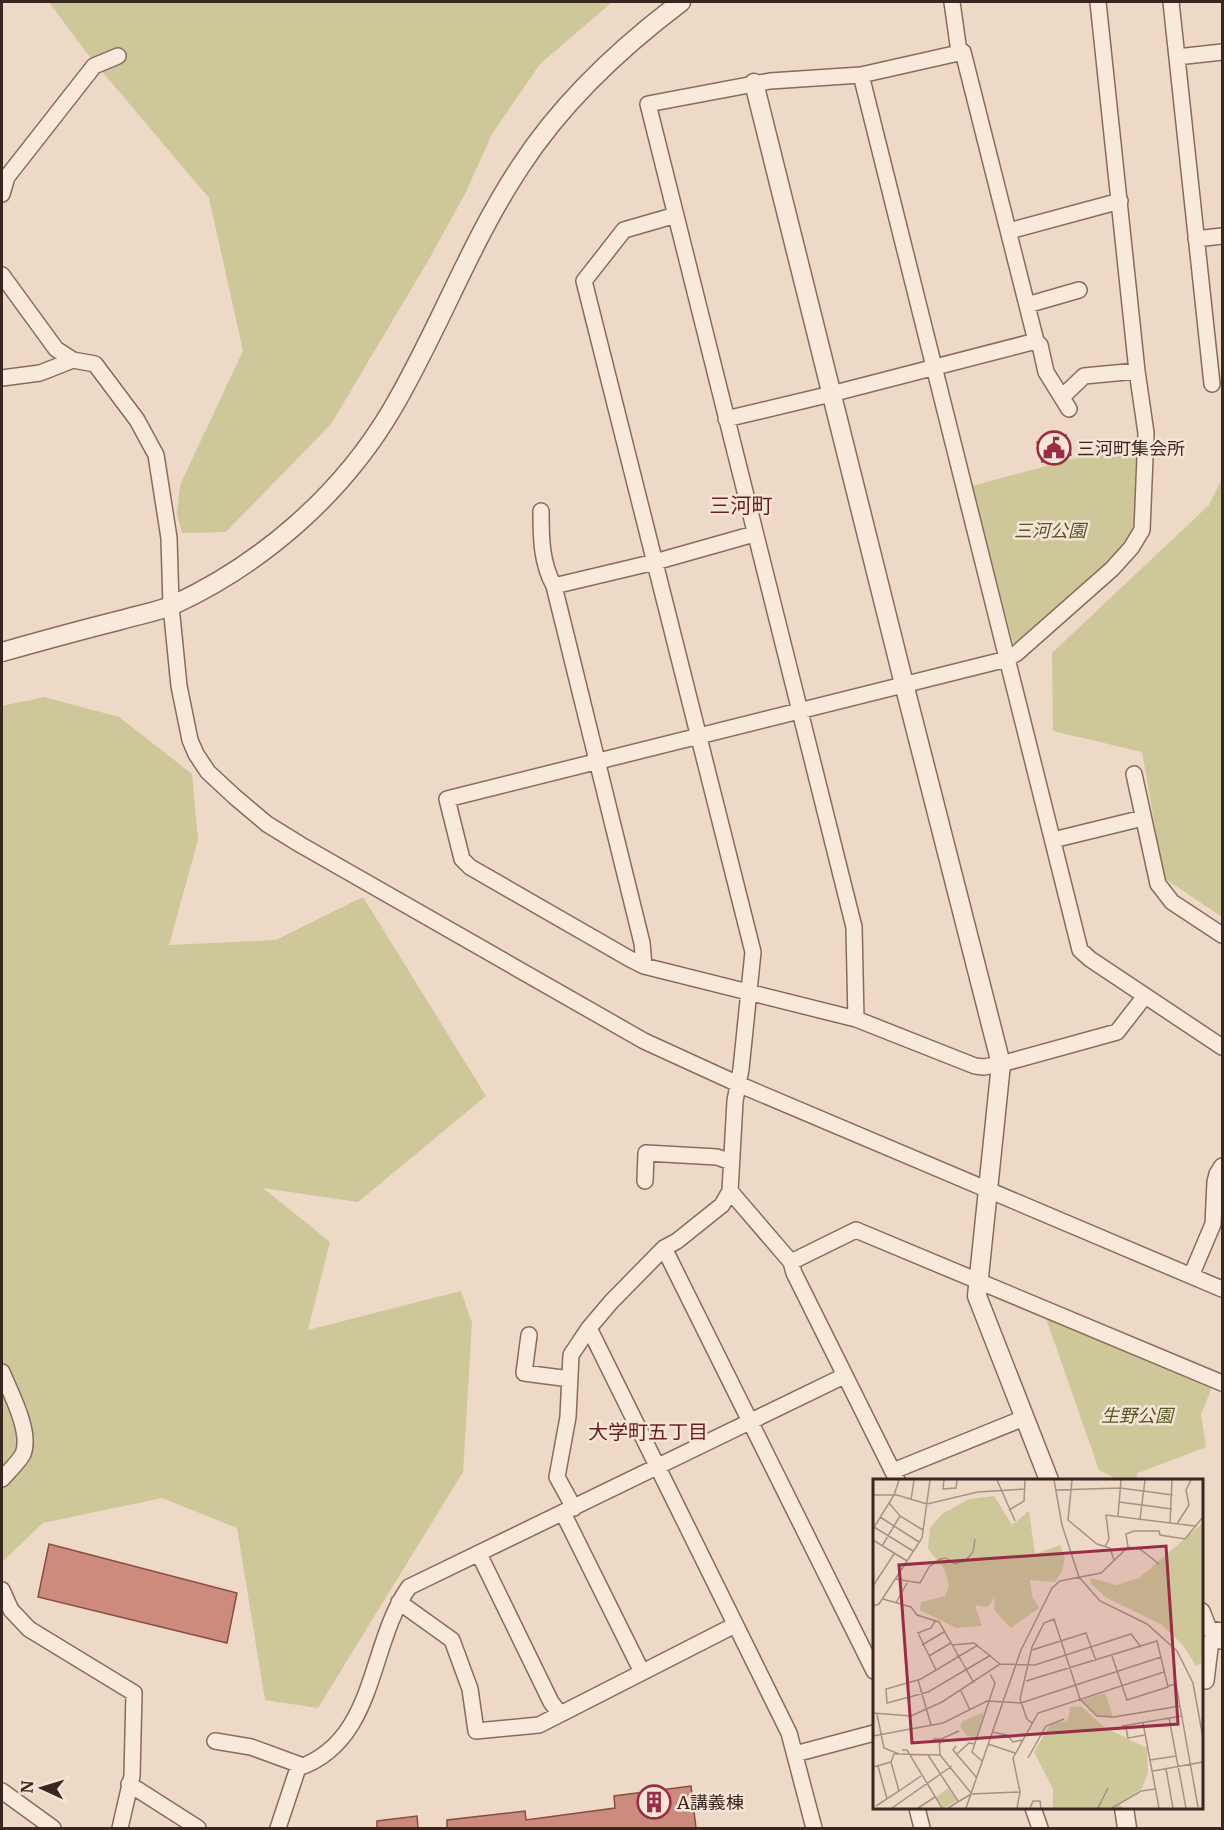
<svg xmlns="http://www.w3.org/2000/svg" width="1224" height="1830" font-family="Merriweather,'Noto Sans JP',serif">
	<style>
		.green { fill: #cdc79a }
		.building { fill: #cc8b7d; stroke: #894d42; stroke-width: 1.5 }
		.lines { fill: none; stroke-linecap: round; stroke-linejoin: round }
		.minor-casing { stroke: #8a6a5c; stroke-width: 18 }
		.tertiary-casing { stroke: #8a6a5c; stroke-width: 21 }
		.minor { stroke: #f9e9da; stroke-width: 15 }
		.tertiary { stroke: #f9e9da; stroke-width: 18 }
		.labels { text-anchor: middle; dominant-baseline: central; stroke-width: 5; stroke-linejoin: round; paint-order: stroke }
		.poi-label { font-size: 18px; fill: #3a2620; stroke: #f6e5d6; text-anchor: start }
		.park-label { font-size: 18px; font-style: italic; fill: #565726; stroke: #f6e5d6 }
		.neighbourhood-label { font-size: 20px; fill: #671f21; stroke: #f6e5d6 }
		.quarter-label { font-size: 21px; fill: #671f21; stroke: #f6e5d6 }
		.inset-road { fill: none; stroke: #a69184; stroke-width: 1.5 }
		.view { fill: #992c46; fill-opacity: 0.15; stroke: #992c46; stroke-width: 3 }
		.inset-edge { fill: none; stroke: #3a2620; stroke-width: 3 }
	</style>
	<rect width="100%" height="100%" fill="#eed9c7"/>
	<path class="green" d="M49 2H612L540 64 492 134 465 194 428 261 331 424 226 532 182 533 177 514 180 485 243 351 209 198 89 56Z
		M1138 444 1134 525 1127 546 1014 646 972 486 1087 455Z
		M1222 479V917L1164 878 1142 752 1053 731 1052 653 1209 505Z
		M44 697 119 717 192 774 198 840 169 945 276 940 363 897 486 1096 358 1202 263 1188 330 1242 308 1330 461 1291 472 1323 463 1472 318 1708 265 1700 237 1528 162 1498 43 1523 2 1562V706Z
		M1046 1318 1212 1387 1201 1415 1206 1447 1138 1473 1135 1480H1119L1099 1470Z"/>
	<path class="building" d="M1066 435 1071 455 1042 462 1037 442Z
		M49 1544 237 1593 227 1643 38 1597Z
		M691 1786 696 1828H447V1820L525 1811 526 1820 615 1808 614 1796Z
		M417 1816 418 1828H377V1821Z"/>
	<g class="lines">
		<g class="minor-casing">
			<path id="minor" d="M952 2 959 52
				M1098 2 1137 371 1146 433 1142 530 1131 548 1112 569 1017 653 1007 659 447 799 462 859 470 867 630 959 644 966 856 1019 975 1066 984 1067 1001 1064 1117 1032 1145 996
				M1171 2 1212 384
				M1177 57 1222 52
				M861 75 1080 950 1090 959 1222 1047
				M2 194 7 177 94 66 118 56
				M1009 231 1120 201
				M1196 239 1222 236
				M2 275 56 349 73 360 95 364 137 420 156 455 169 538 171 606 179 686 190 740 196 754 208 772 235 797 267 824 301 845 644 1041 738 1084 1222 1289
				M1027 305 1079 290
				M1036 341 1040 345 1046 372 1069 409
				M2 378 40 373 73 360
				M1062 397 1084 376 1137 371
				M726 419 831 394 1036 341 963 52 861 75 770 81 648 104 854 927 856 1019
				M541 511C541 537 541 562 554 586
				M1134 774 1158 884 1172 902 1222 935
				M1053 840 1143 818
				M644 966 642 943 554 586 655 562 754 534
				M645 1181 646 1153 717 1157 731 1162
				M730 1191 791 1262 794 1273 897 1480
				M664 1248 874 1671
				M791 1262 856 1230 1222 1383
				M1191 1276 1213 1224 1215 1182 1217 1174 1222 1166
				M589 1328 789 1733 814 1828
				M529 1335 524 1373 570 1379
				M2 1372C10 1392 32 1432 23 1454 18 1463 9 1471 2 1479
				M893 1471 1024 1418
				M574 1508 557 1477 568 1417 571 1355 589 1328 611 1302 664 1248 677 1241 722 1205 730 1191 735 1101 741 1069 753 952 584 281 624 230 676 215
				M563 1513 642 1672
				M479 1554 551 1702 560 1714
				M2 1590 11 1610 29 1629 134 1693 132 1776 120 1828
				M399 1602 452 1640 470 1689 476 1731 539 1725 735 1625
				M1202 1611 1209 1629 1222 1631
				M1206 1681 1211 1640 1222 1641
				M215 1741 251 1747 303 1766
				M795 1754 874 1733
				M129 1784 198 1828
				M2 1791 53 1828
				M917 1808 922 1828
				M1033 1808 1040 1828
				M278 1828 298 1768C377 1741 368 1645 409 1587L844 1376"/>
		</g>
		<g class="tertiary-casing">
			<path id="tertiary" d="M754 83 904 684 1001 1064 977 1296 1049 1480
				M2 652C41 641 81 630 121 620 137 615 157 612 173 605 262 564 341 495 391 411 438 332 469 244 520 167 562 102 620 48 681 2
				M1124 1808 1127 1828"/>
		</g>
		<use href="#minor" class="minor"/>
		<use href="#tertiary" class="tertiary"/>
	</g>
	<defs>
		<g id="civic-ring" transform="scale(1.725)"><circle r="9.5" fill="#f6e5d6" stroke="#992c46" stroke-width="1.5"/><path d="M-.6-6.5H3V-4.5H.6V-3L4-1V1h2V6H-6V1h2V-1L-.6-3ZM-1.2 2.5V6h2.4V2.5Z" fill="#992c46"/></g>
		<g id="building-ring" transform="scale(1.725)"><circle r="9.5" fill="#f6e5d6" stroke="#992c46" stroke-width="1.5"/><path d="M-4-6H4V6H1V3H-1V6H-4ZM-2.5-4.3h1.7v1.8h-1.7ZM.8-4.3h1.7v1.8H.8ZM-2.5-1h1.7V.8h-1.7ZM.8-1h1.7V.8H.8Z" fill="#992c46"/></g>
	</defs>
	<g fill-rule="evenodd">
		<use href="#civic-ring" x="1054" y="448"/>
		<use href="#building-ring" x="654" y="1802"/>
	</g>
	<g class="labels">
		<g class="poi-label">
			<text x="1077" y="448">三河町集会所</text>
			<text x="677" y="1802">A講義棟</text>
		</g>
		<g class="park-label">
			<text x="1050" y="530">三河公園</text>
			<text x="1137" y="1415">生野公園</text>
		</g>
		<g class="neighbourhood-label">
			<text x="648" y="1431">大学町五丁目</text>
		</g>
		<g class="quarter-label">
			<text x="741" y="505">三河町</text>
		</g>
	</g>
	<g transform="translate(873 1479)">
		<rect width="330" height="330" fill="#eed9c7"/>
		<path d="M121 17 139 46 156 32 162 75 187 66 192 80 189 92 182 103 157 101 159 117 166 129 138 149 121 131 122 118 115 128 102 126 109 147 83 149 47 131 48 123 72 117 76 106 71 89 55 70 57 49 69 35 96 20ZM330 44V183L323 187 310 166 289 146 234 119 218 105 217 99 244 106 266 99ZM232 214 240 237H225L209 221ZM208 227 231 248 274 269 275 294 269 309 246 325 250 329H180V310L161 273 177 246 195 241 197 228ZM111 233 103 258 94 257 87 247 90 242ZM75 309 84 322 70 329 63 318Z" fill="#cdc79a"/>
		<path class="inset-road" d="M71 1 70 10 83 9 84 1M124 1 142 42M181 1 189 46 206 98 227 122 274 145 304 172 320 204 330 259M199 1 195 41 224 65 237 69 241 81M182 11 247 9 300 16M0 16H24L54 25 105 13 151 10M38 21 41 1M246 23 299 30M16 24 27 37 50 51M136 31 151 22 152 1M245 37 248 1M7 38 46 63M267 40 272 1M297 44 299 1M304 45 316 26 313 11 318 1M1 48 40 72M0 50 21 16 26 1M0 61 34 82M9 67 27 37M232 68 236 60 233 36 322 47M255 68 253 55 261 52H286L287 56 312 60 330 38M22 100 47 104 56 88 67 80 73 79 82 85 93 81 100 73 102 60M0 107 21 75M10 120 38 128 44 136 66 143 101 204M23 124 34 104M0 127 6 125 49 59 57 1M63 141 58 149 45 154 63 191M49 166 71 153M79 166 101 164 127 185M105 166 48 200 13 210 14 224 55 213 118 176M159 171 213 154 223 182M56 177 78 164M45 201 58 246M153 202 284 162 295 208 254 221 239 177M295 207 303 205 325 328M88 212 97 231M0 234 38 237 69 223 127 185 162 186 258 155 268 168M4 235 11 269 26 275 67 276 98 314M296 239 313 329M159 244 154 240 147 220 159 168 171 144 181 140 207 220 224 237 241 238 307 227M270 244 286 329M249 247 309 237M253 249 255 259 272 256M119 253 134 256 140 263 149 261M0 257 70 244 114 222 148 224 288 178M60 260H66L67 276M67 265 68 260 86 252M115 265 142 274M83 267 80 271 104 299M29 271H34L69 329M84 275 96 264 102 265M55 276 85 322M155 279 173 247 191 240M277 281 303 277M109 282 99 273 122 204 117 195M5 287 14 320M0 288 18 283M293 290 300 329M280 292 330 283M26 312 48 297M3 327 26 312 18 283 21 275H26M19 329 79 287M45 329 62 318M75 329 98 315 147 313M93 329 148 171 179 109 187 102 228 94 255 68 267 70 286 85M144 329 147 313 140 279 165 234 291 193M157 329 160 322H167L168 329M225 329 235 309M239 329 268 312 283 310"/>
		<path class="view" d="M293 67 305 245 39 264 26 86Z"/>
		<rect width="330" height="330" class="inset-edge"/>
	</g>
	<rect width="1224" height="1830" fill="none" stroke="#3a2620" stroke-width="6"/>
	<g transform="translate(42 1788) rotate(274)" stroke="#f6e5d6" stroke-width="4.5" paint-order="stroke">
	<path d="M0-4.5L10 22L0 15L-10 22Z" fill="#3a2620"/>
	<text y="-9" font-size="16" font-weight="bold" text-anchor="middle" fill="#3a2620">N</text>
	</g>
</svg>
